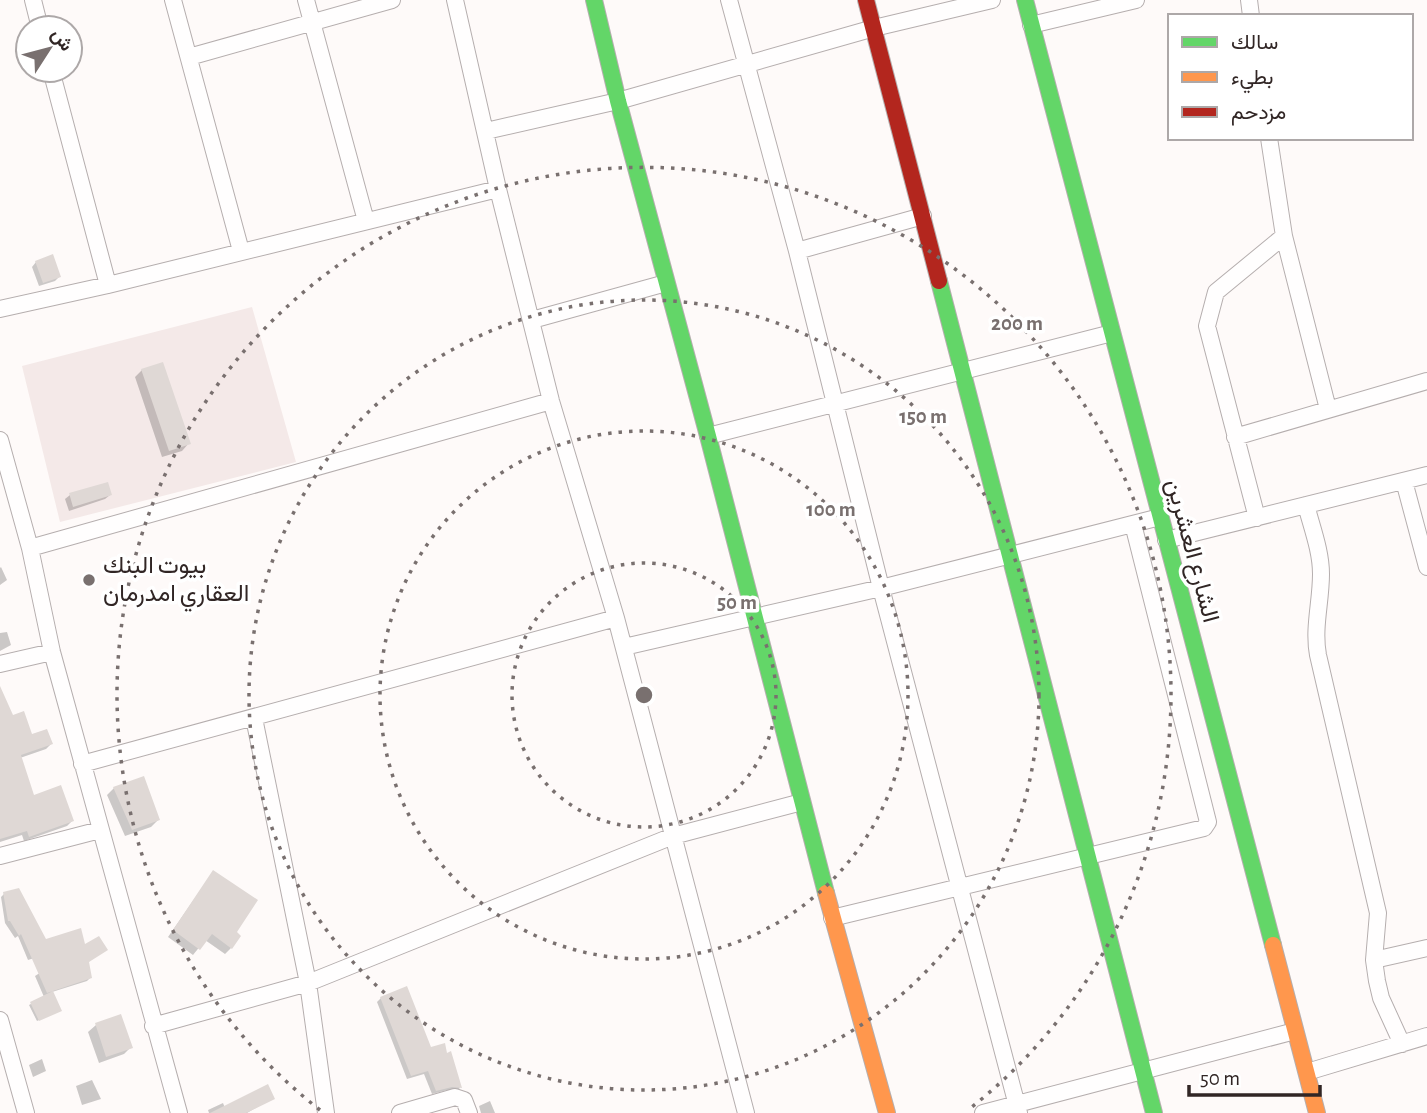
<svg xmlns="http://www.w3.org/2000/svg" width="1427" height="1113" font-family="'Alegreya Sans',Vazirmatn,sans-serif">
	<style>
		.built { fill: #f4e9e8 }
		.shadow { fill: #0003 }
		.building { fill: #dfd8d5 }
		.lines { fill: none; stroke-linecap: round; stroke-linejoin: round }
		.street-casing { stroke: #b5aeae; stroke-width: 18 }
		.fast-casing { stroke: #b5aeae; stroke-width: 18 }
		.slow-casing { stroke: #b5aeae; stroke-width: 18 }
		.jam-casing { stroke: #b5aeae; stroke-width: 18 }
		.street { stroke: #fffefe; stroke-width: 16 }
		.fast { stroke: #63d668; stroke-width: 16 }
		.slow { stroke: #ff974d; stroke-width: 16 }
		.jam { stroke: #b3261e; stroke-width: 16 }
		.ring { fill: none; stroke: #79706f; stroke-width: 3.5; stroke-dasharray: 3.5 7 }
		.poi-dot { fill: #79706f; stroke: #fff; stroke-width: 2.5 }
		.labels { text-anchor: middle; dominant-baseline: central; stroke-width: 7; stroke-linejoin: round; paint-order: stroke }
		.street-label { font-size: 24px; fill: #312625; stroke: #fff }
		.poi-label { font-size: 24px; fill: #312625; stroke: #fff; text-anchor: start }
		.centre { fill: #79706f; stroke: #fff; stroke-width: 3.5 }
		.ring-label { font-size: 21px; text-anchor: middle; font-weight: bold; fill: #79706f; stroke: #fff; stroke-width: 7; stroke-linejoin: round; paint-order: stroke }
	</style>
	<rect width="100%" height="100%" fill="#fefaf9"/>
	<path class="built" d="M252 307 296 462 60 522 22 366Z"/>
	<path class="shadow" d="M36 262 59 277 55 281 39 286 32 267Z
		M142 370 189 443 182 451 162 457 135 377Z
		M70 495H110L105 499 69 511 65 499Z
		M1 567 7 580 0 585V568Z
		M7 632 11 645 0 651V633Z
		M0 710 12 717 31 736 51 744 46 749 20 758 33 797 72 821 67 826 24 841 22 835 0 842Z
		M114 788 158 820 151 827 125 836 107 795Z
		M213 872 234 933 231 948 225 954 205 940 193 955 168 937Z
		M18 890 45 941 80 930 84 947 99 938 106 950 88 962 91 977 87 981 52 992 60 1010 37 1021 29 1005 44 997 35 976 66 956 62 949 28 960 18 936 15 938 5 923 1 897 4 894Z
		M381 998 430 1049 460 1088 456 1091 447 1090 432 1094 424 1074 407 1079 377 1002Z
		M96 1025 131 1047 124 1054 99 1063 88 1032Z
		M42 1059 46 1071 33 1077 29 1065Z
		M92 1080 101 1099 82 1105 76 1086Z
		M273 1098 247 1113H209L208 1110 223 1103 225 1108Z
		M490 1101 495 1113H481L479 1106Z"/>
	<path class="building" d="M53 254 61 277 43 283 35 261Z
		M163 362 191 444 169 451 141 369Z
		M108 482 112 495 73 507 69 493Z
		M0 686 13 715 24 711 32 734 47 729 53 744 21 755 34 795 61 785 74 821 29 837 27 831 0 839Z
		M144 776 160 820 132 830 113 787Z
		M213 870 258 900 237 932 241 936 232 949 212 934 200 950 173 930Z
		M19 888 46 939 81 928 85 944 99 936 108 950 89 962 92 978 47 993 21 934 19 936 10 921H8L3 892Z
		M407 986 431 1047 445 1043 447 1053 451 1051 462 1088 452 1087 436 1091 428 1071 411 1076 380 997Z
		M53 991 62 1011 39 1021 30 1002Z
		M121 1014 133 1048 106 1057 95 1023Z
		M268 1084 275 1099 246 1113H210Z"/>
	<g class="lines">
		<g class="street-casing">
			<path id="street" d="M33 0 40 28
				M173 0 241 251
				M306 0 366 221
				M455 0 498 189 551 401 616 618 746 1113
				M729 0 797 251 881 588 1019 1113
				M1249 0 1251 16
				M1031 25 1136 0
				M189 57 392 0
				M51 70 108 285
				M486 131 618 101 874 28 992 0
				M1269 138 1284 236 1328 409
				M797 251 923 216
				M0 309 108 285 498 189
				M532 320 666 283
				M708 436 1112 333
				M1235 437 1427 381
				M0 440 30 548 52 652 179 1113
				M1404 481 1427 567
				M1306 505C1312 528 1321 551 1321 574 1321 602 1313 628 1318 655L1378 913 1374 960 1377 981 1381 998 1402 1044
				M1257 518 1207 326 1216 292 1284 236
				M1166 540 1427 475
				M30 548 551 401
				M624 647 881 588 1160 517
				M0 664 52 652
				M254 718 308 983 326 1113
				M82 764 616 618
				M0 856 100 830
				M832 918 1204 828 1208 822 1133 524
				M1374 960 1427 948
				M0 1020 26 1113
				M153 1026 308 983 673 836 802 802
				M1307 1072 1427 1036
				M400 1113 455 1097 464 1100 469 1113
				M983 1113 1295 1031"/>
		</g>
		<g class="fast-casing">
			<path id="fast" d="M594 0 618 101 708 436 826 893
				M1025 0 1273 945
				M939 281 1154 1113"/>
		</g>
		<g class="slow-casing">
			<path id="slow" d="M826 893 887 1113
				M1273 945 1317 1113"/>
		</g>
		<g class="jam-casing">
			<path id="jam" d="M866 0 939 281"/>
		</g>
		<use href="#street" class="street"/>
		<use href="#fast" class="fast"/>
		<use href="#slow" class="slow"/>
		<use href="#jam" class="jam"/>
	</g>
	<g class="ring">
		<circle cx="644" cy="695" r="132"/>
		<circle cx="644" cy="695" r="264"/>
		<circle cx="644" cy="695" r="395"/>
		<path d="M320 1110A527 527 0 1 1 968 1110"/>
	</g>
	<circle class="poi-dot" cx="89" cy="580" r="7"/>
	<g class="labels">
		<g class="street-label">
			<text transform="translate(1192 551) rotate(75)">الشارع العشرين</text>
		</g>
		<g class="poi-label">
			<text x="103" y="566">بيوت البنك<tspan x="103" dy="28">العقاري امدرمان</tspan></text>
		</g>
	</g>
	<circle cx="644" cy="695" r="10" class="centre"/>
	<g class="ring-label">
		<text x="1017" y="330">200 m</text>
		<text x="923" y="423">150 m</text>
		<text x="831" y="516">100 m</text>
		<text x="737" y="609">50 m</text>
	</g>
	<rect x="1168" y="14" width="245" height="126" fill="#ffffff" stroke="#ada8a8" stroke-width="2"/>
	<rect x="1182" y="37" width="35" height="10" fill="#63d668" stroke="#ada8a8" stroke-width="2"/>
	<text x="1231" y="49" font-size="21" fill="#312625">سالك</text>
	<rect x="1182" y="72" width="35" height="10" fill="#ff974d" stroke="#ada8a8" stroke-width="2"/>
	<text x="1231" y="84" font-size="21" fill="#312625">بطيء</text>
	<rect x="1182" y="107" width="35" height="10" fill="#b3261e" stroke="#ada8a8" stroke-width="2"/>
	<text x="1231" y="119" font-size="21" fill="#312625">مزدحم</text>
	<g transform="translate(49 49) rotate(54)"><circle r="33" fill="#ffffff" stroke="#ada8a8" stroke-width="2"/>
	<path d="M0-5L12 26L0 18L-12 26Z" fill="#79706f"/>
	<text y="-10" font-size="19" font-weight="bold" text-anchor="middle" fill="#312625">ش</text>
	</g>
	<path d="M1189 1085v10h131v-10" fill="none" stroke="#312625" stroke-width="3.5"/>
	<text x="1200" y="1085" font-size="21" fill="#312625" stroke="#ffffff" stroke-width="5" paint-order="stroke">50 m</text>
</svg>
